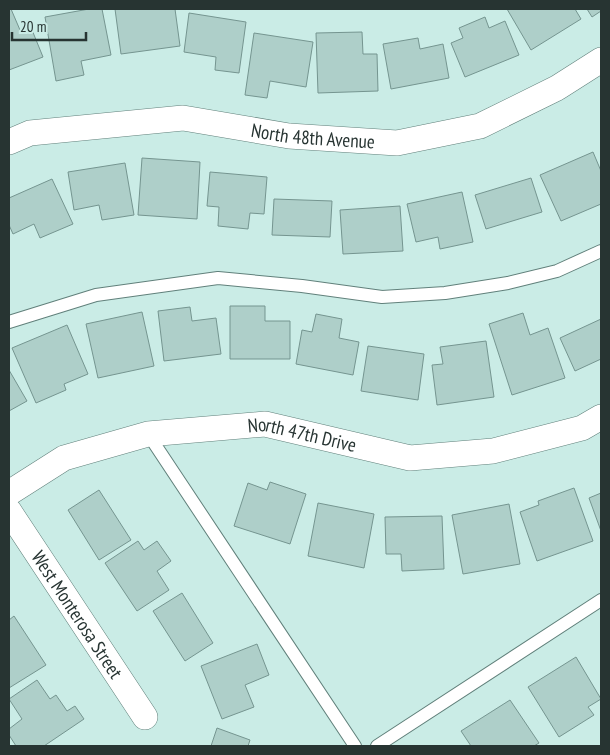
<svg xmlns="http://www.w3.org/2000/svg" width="610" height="755" font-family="'PT Sans Narrow',sans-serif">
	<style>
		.building { fill: #aecfc9; stroke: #759590 }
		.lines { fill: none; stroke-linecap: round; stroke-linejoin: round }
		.service-casing { stroke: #61807b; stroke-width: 14 }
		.minor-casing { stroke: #61807b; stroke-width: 26 }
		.service { stroke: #fff; stroke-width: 12 }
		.minor { stroke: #fff; stroke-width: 25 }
		.labels { text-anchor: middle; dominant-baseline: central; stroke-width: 4.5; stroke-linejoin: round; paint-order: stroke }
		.street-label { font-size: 19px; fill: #273432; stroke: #caece6 }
	</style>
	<rect width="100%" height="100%" fill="#caece6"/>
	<path class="building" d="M9 9H11L20 30 30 25 43 57 9 70Z
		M89 9H102L111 55 81 61 84 75 56 81 45 17Z
		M115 9H175L180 46 121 54Z
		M507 9H575L581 19 531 50Z
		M587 9H601V11L592 17Z
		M189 13 246 22 239 73 215 70 216 57 184 52Z
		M485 17 489 28 505 21 519 55 465 77 451 43 463 38 459 28Z
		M362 32 363 54H377L378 91 318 93 316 33Z
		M254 33 313 42 306 87 270 81 267 98 245 95Z
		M418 38 420 49 443 44 449 78 391 89 383 44Z
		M593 152 601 171V204L561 221 540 175Z
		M142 158 200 162 197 219 138 215Z
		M125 163 134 215 102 220 99 205 74 210 68 172Z
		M210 172 267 177 264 214 250 213 248 229 218 226 219 207 207 206Z
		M531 178 542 212 486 229 475 195Z
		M52 179 73 224 40 238 34 224 13 234 9 225V198Z
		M462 192 473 242 440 249 438 237 416 242 407 204Z
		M274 199 332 201 330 237 272 235Z
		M400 206 403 251 343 254 340 210Z
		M230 306H265V321H290V359H230Z
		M190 307 192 321 216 318 221 354 164 361 158 311Z
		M142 312 154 366 98 378 86 324Z
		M523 313 530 335 548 328 565 378 512 395 489 324Z
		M316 314 342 319 339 338 359 342 353 375 296 364 302 330 312 332Z
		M601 319V359L575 371 560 338Z
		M67 325 88 374 64 384 66 390 36 403 12 348Z
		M486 341 494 397 437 405 432 365 443 364 440 347Z
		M368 346 424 354 418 400 361 391Z
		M9 370 27 401 9 411Z
		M270 482 306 494 290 544 234 526 248 483 267 490Z
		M574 488 593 541 537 561 520 512 539 505 538 501Z
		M99 490 131 540 99 560 68 510Z
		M601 493V531L589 498Z
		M318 503 374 514 364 568 308 556Z
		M509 504 520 564 463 574 452 515Z
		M442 516 444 569 402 571 401 554H386L385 517Z
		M138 541 144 550 157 541 171 561 157 571 169 590 137 611 105 563Z
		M182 593 213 643 185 661 153 611Z
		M14 616 46 665 9 688V620Z
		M257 644 269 675 245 685 254 707 222 719 201 666Z
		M576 657 601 699 588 707 594 715 559 737 528 687Z
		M37 680 50 699 56 695 67 711 75 706 84 719 44 746H16L9 735V729L22 719 9 699Z
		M510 700 539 743 534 746H471L461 731Z
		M217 728 250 740 248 746H211Z"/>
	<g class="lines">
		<g class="service-casing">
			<path id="service" d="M9 322 96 295 218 278 302 286 382 297 445 293 508 283 557 271 601 251
				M148 434 355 746
				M377 746 601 600"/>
		</g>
		<g class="minor-casing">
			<g id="minor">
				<path id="s1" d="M9 142 30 133 183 118 289 136 397 143 480 126 557 88 601 60"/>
				<path id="s2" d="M9 493 64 458 148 434 265 424 410 458 493 451 582 428 601 417"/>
				<path id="s3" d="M9 511 145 717"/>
			</g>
		</g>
		<use href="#service" class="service"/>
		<use href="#minor" class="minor"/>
	</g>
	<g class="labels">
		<g class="street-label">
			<text stroke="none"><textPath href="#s1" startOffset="308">North 48th Avenue</textPath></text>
			<text stroke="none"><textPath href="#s2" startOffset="308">North 47th Drive</textPath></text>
			<text stroke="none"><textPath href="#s3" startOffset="124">West Monterosa Street</textPath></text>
		</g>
	</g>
	<rect width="610" height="755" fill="none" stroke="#273432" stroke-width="20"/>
	<path d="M12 32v8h74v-8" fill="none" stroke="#273432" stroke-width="2.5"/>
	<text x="20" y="32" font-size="15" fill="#273432" stroke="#caece6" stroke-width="4" paint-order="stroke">20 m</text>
</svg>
